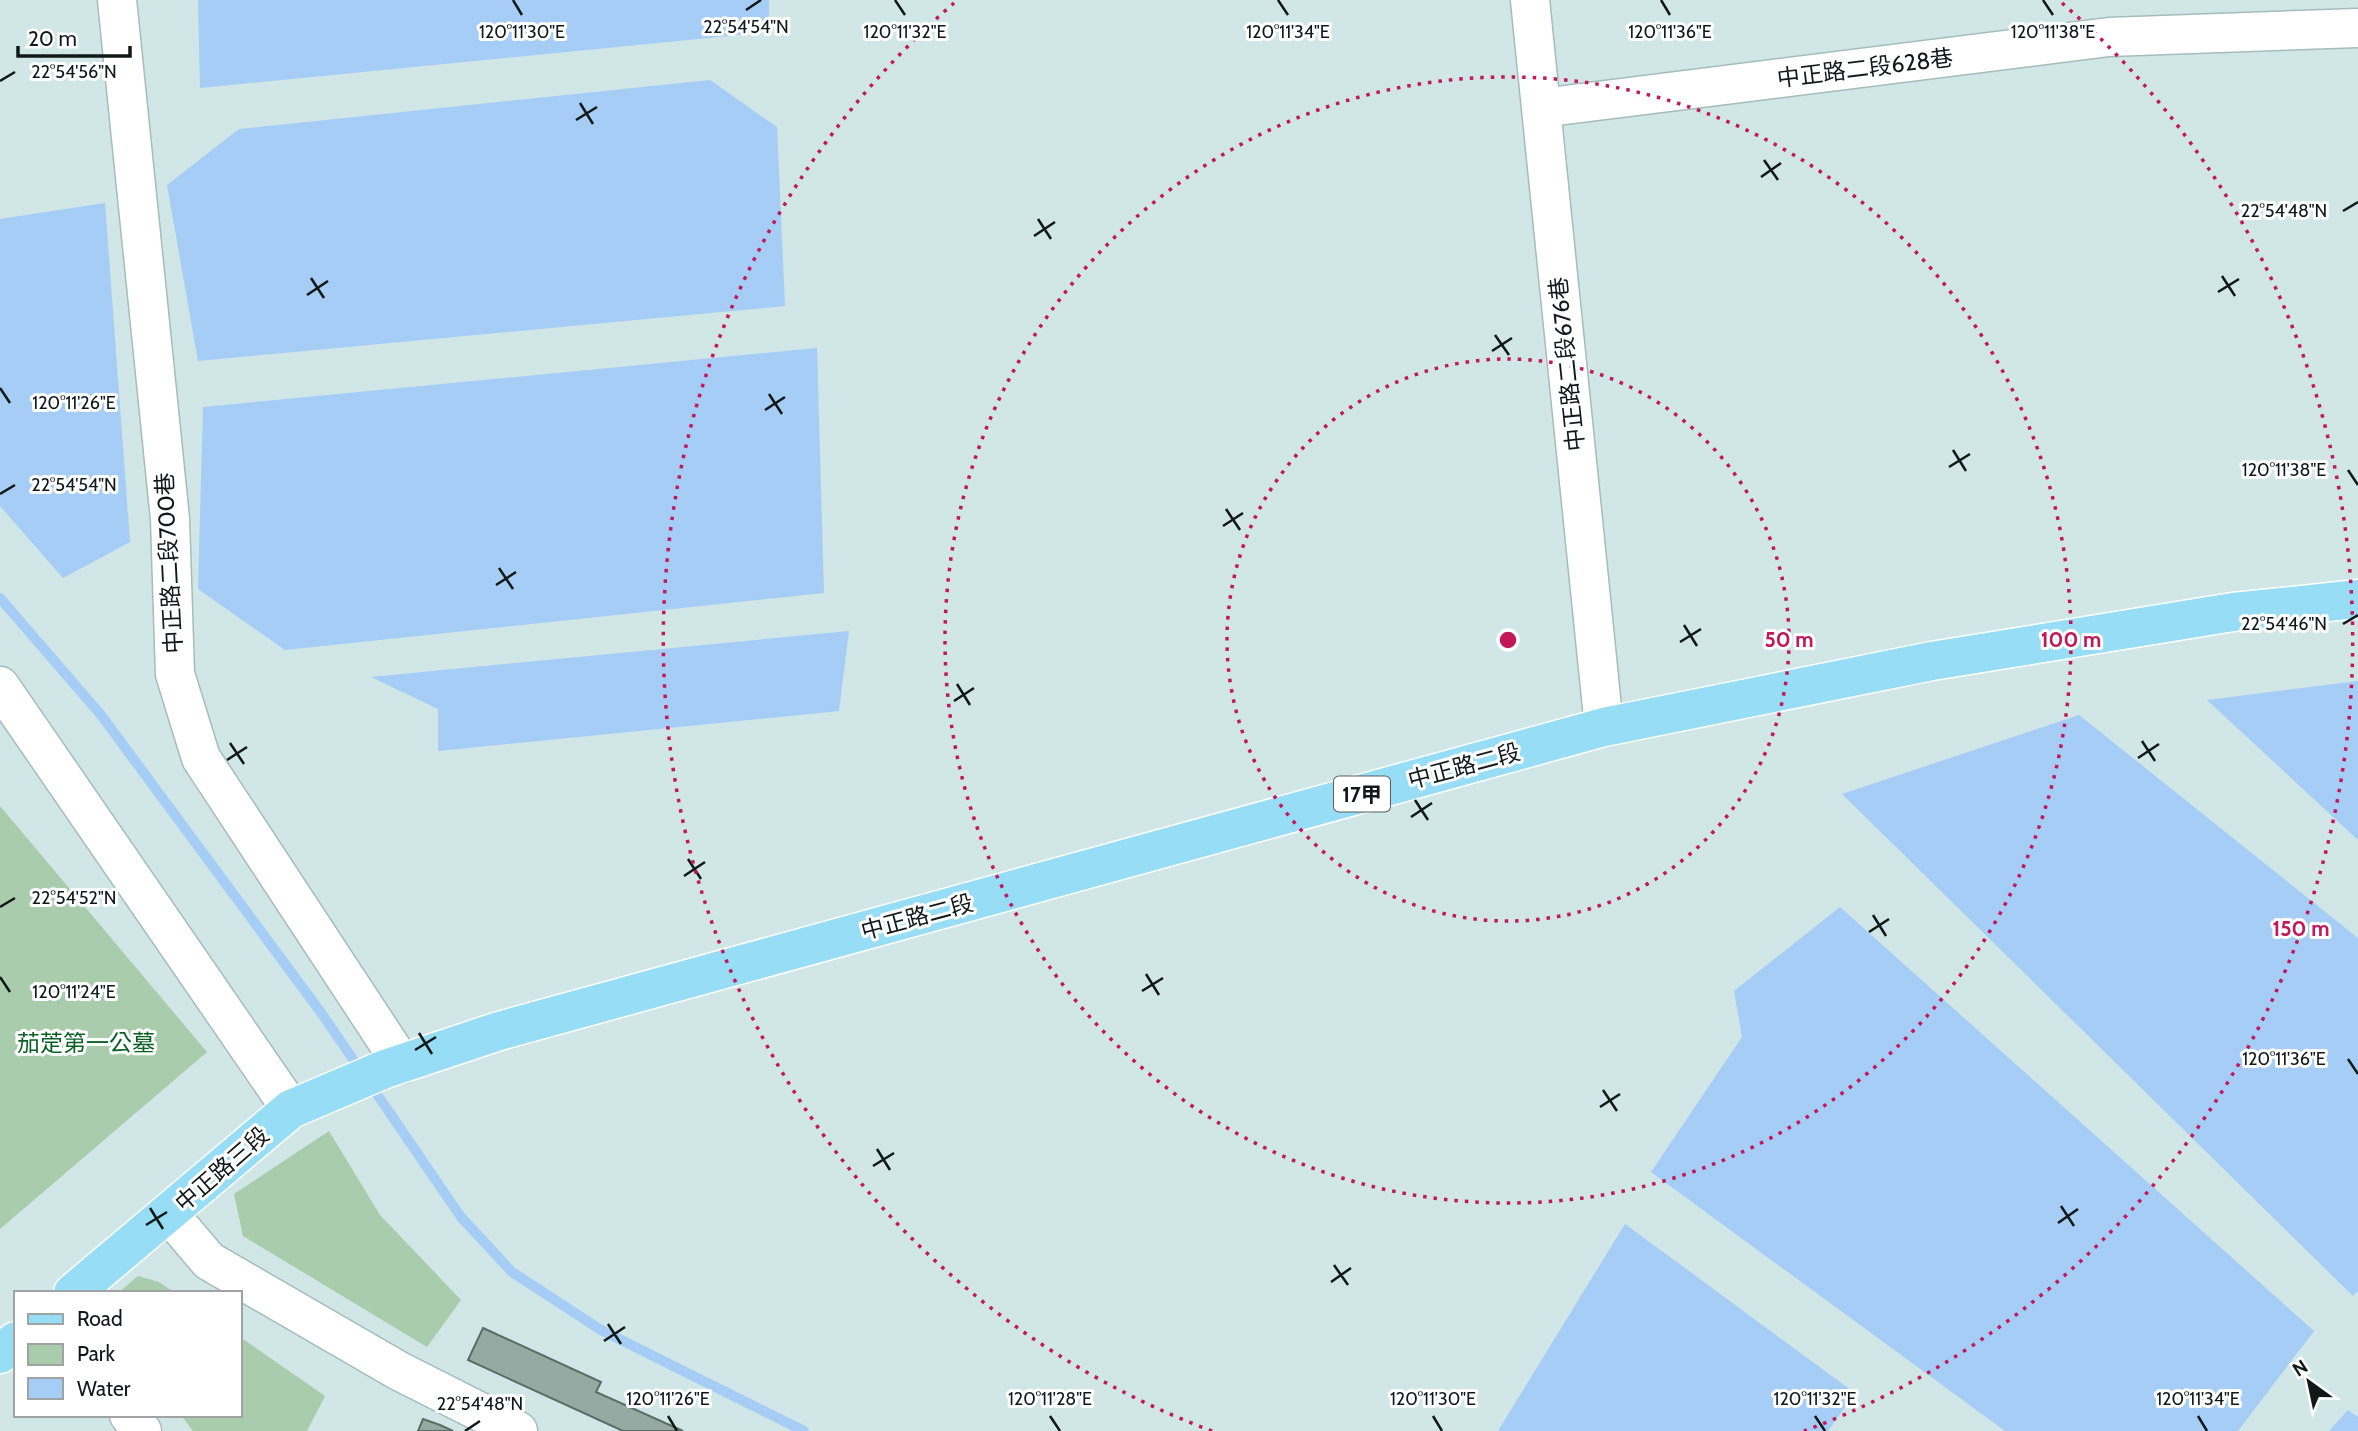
<svg xmlns="http://www.w3.org/2000/svg" width="2358" height="1431" font-family="Cabin,'Noto Sans TC',sans-serif">
	<style>
		.green { fill: #a9ccac }
		.water { fill: #a6cdf5 }
		.lines { fill: none; stroke-linecap: round; stroke-linejoin: round }
		.stream { stroke: #a6cdf5; stroke-width: 10 }
		.building { fill: #96aaa3; stroke: #5b6d67; stroke-width: 2 }
		.minor-casing { stroke: #a6bcbc; stroke-width: 41 }
		.major-casing { stroke: #fff; stroke-width: 41 }
		.minor { stroke: #fff; stroke-width: 38 }
		.major { stroke: #97ddf6; stroke-width: 38 }
		.ticks { fill: none; stroke: #101818; stroke-width: 2.5 }
		.ring { fill: none; stroke: #c2185b; stroke-width: 3.5; stroke-dasharray: 3.5 7 }
		.labels { text-anchor: middle; dominant-baseline: central; stroke-width: 6; stroke-linejoin: round; paint-order: stroke }
		.shield { fill: #fff; stroke: #585d5d; stroke-width: 2 }
		.shield-label { font-size: 21px; font-weight: bold; fill: #101818 }
		.street-label { font-size: 23px; fill: #101818; stroke: #fff }
		.park-label { font-size: 23px; fill: #0a5f25; stroke: #fff }
		.ticks-label { font-size: 18px; text-anchor: middle; fill: #101818; stroke: #fff; stroke-width: 6; stroke-linejoin: round; paint-order: stroke }
		.centre { fill: #c2185b; stroke: #fff; stroke-width: 3.5 }
		.ring-label { font-size: 21px; text-anchor: middle; font-weight: bold; fill: #c2185b; stroke: #fff; stroke-width: 6; stroke-linejoin: round; paint-order: stroke }
	</style>
	<rect width="100%" height="100%" fill="#d0e6e7"/>
	<path class="green" d="M0 806 207 1052 0 1229Z
		M329 1131 380 1215 461 1300 427 1347 243 1236 234 1194Z
		M138 1276 159 1282 175 1293H118Z
		M240 1337 325 1396 307 1431H193L181 1415H240Z"/>
	<path class="water" d="M198 0H769V32L200 88Z
		M710 80 777 127 785 306 198 361 167 185 239 129Z
		M105 203 130 542 63 578 0 506V219Z
		M817 348 824 593 285 650 198 589 203 407Z
		M849 631 839 711 438 751V709L371 677Z
		M2358 681V840L2207 700Z
		M2079 715 2358 938V1291L2353 1296 1842 794Z
		M1840 907 2314 1331 2238 1431H2005L1651 1172 1742 1037 1734 991Z
		M1625 1224 1855 1393 1828 1431H1498Z
		M2348 1410 2358 1417V1431H2329Z"/>
	<g class="lines">
		<path class="stream" d="M0 598 101 715 322 1014 461 1217 512 1272 601 1330 804 1431"/>
	</g>
	<path class="building" d="M483 1328 601 1382 596 1392 683 1431H623L468 1360Z
		M423 1419 440 1425 453 1431H418Z"/>
	<g class="lines">
		<g class="minor-casing">
			<path id="minor" d="M117 0 170 519 175 674 201 758 402 1064
				M1530 0 1604 727
				M1541 108 2109 37 2358 28
				M0 686 291 1109
				M169 1214 209 1261 399 1371 518 1431
				M129 1415 142 1431"/>
		</g>
		<g class="major-casing">
			<path id="major" d="M73 1293 291 1109 385 1069 499 1031 1604 727 1932 661 2233 612 2358 599
				M0 1354 16 1341"/>
		</g>
		<use href="#minor" class="minor"/>
		<use href="#major" class="major"/>
	</g>
	<path class="ticks" d="M513 0 522 15M895 0 905 15M1278 0 1288 15M1661 0 1670 15M2043 0 2053 15M746 10 761 0M0 81 15 72M580 103 593 124M576 120 597 107M1764 160 1778 180M1761 177 1781 163M2343 211 2358 202M1038 219 1051 239M1034 236 1055 222M2222 276 2235 296M311 278 324 298M2218 292 2239 279M307 295 328 281M1495 335 1509 355M1492 351 1512 338M0 388 10 403M769 394 782 414M765 410 785 397M1953 450 1966 471M1949 467 1970 454M2348 470 2358 485M0 494 15 485M1226 509 1240 530M1223 526 1243 513M499 568 513 589M496 585 516 572M2343 624 2358 615M1684 625 1697 646M1680 642 1701 629M957 684 970 705M954 701 974 688M2142 741 2155 761M230 743 244 764M2138 758 2159 744M227 760 247 747M1415 800 1428 820M1411 817 1432 803M688 859 701 879M684 876 705 862M0 907 15 898M1873 915 1886 936M1869 932 1889 919M1146 974 1159 995M0 977 10 992M1142 991 1163 978M419 1033 432 1054M415 1050 436 1037M2348 1059 2358 1074M1603 1090 1617 1111M1600 1107 1620 1094M877 1149 890 1170M873 1166 894 1153M2061 1206 2074 1226M150 1208 163 1229M2058 1223 2078 1209M146 1225 167 1212M1334 1265 1348 1285M1331 1282 1351 1268M608 1324 621 1344M604 1341 625 1327M668 1416 677 1431M1050 1416 1060 1431M1433 1416 1442 1431M1815 1416 1825 1431M2198 1416 2207 1431M465 1431 480 1421"/>
	<g class="ring">
		<circle cx="1508" cy="640" r="281"/>
		<circle cx="1508" cy="640" r="563"/>
		<path d="M1212 1431A844 844 0 0 1 954 3M2062 3A844 844 0 0 1 1804 1431"/>
	</g>
	<g class="labels">
		<rect class="shield" x="1334" y="776.5" width="56" height="35" rx="5"/>
		<g class="shield-label">
			<text x="1362" y="794">17甲</text>
		</g>
		<g class="street-label">
			<text transform="translate(1865 68) rotate(-7)">中正路二段628巷</text>
			<text transform="translate(1567 364) rotate(-96)">中正路二段676巷</text>
			<text transform="translate(169 563) rotate(-93)">中正路二段700巷</text>
			<text transform="translate(1464 766) rotate(-15)">中正路二段</text>
			<text transform="translate(917 917) rotate(-15)">中正路二段</text>
			<text transform="translate(222 1169) rotate(-41)">中正路三段</text>
		</g>
		<g class="park-label">
			<text x="86" y="1043">茄萣第一公墓</text>
		</g>
	</g>
	<g class="ticks-label">
		<text x="746" y="33">22°54'54"N</text>
		<text x="522" y="38">120°11'30"E</text>
		<text x="905" y="38">120°11'32"E</text>
		<text x="1288" y="38">120°11'34"E</text>
		<text x="1670" y="38">120°11'36"E</text>
		<text x="2053" y="38">120°11'38"E</text>
		<text x="74" y="78">22°54'56"N</text>
		<text x="2284" y="217">22°54'48"N</text>
		<text x="74" y="409">120°11'26"E</text>
		<text x="2284" y="476">120°11'38"E</text>
		<text x="74" y="491">22°54'54"N</text>
		<text x="2284" y="630">22°54'46"N</text>
		<text x="74" y="904">22°54'52"N</text>
		<text x="74" y="998">120°11'24"E</text>
		<text x="2284" y="1065">120°11'36"E</text>
		<text x="668" y="1405">120°11'26"E</text>
		<text x="1050" y="1405">120°11'28"E</text>
		<text x="1433" y="1405">120°11'30"E</text>
		<text x="1815" y="1405">120°11'32"E</text>
		<text x="2198" y="1405">120°11'34"E</text>
		<text x="480" y="1410">22°54'48"N</text>
	</g>
	<circle cx="1508" cy="640" r="10" class="centre"/>
	<g class="ring-label">
		<text x="1789" y="647">50 m</text>
		<text x="2071" y="647">100 m</text>
		<text x="2301" y="936">150 m</text>
	</g>
	<rect x="14" y="1291" width="228" height="126" fill="#ffffff" stroke="#9fa3a3" stroke-width="2"/>
	<rect x="28" y="1314" width="35" height="10" fill="#97ddf6" stroke="#9fa3a3" stroke-width="2"/>
	<text x="77" y="1326" font-size="21" fill="#101818">Road</text>
	<rect x="28" y="1344" width="35" height="21" fill="#a9ccac" stroke="#9fa3a3" stroke-width="2"/>
	<text x="77" y="1361" font-size="21" fill="#101818">Park</text>
	<rect x="28" y="1378" width="35" height="21" fill="#a6cdf5" stroke="#9fa3a3" stroke-width="2"/>
	<text x="77" y="1396" font-size="21" fill="#101818">Water</text>
	<g transform="translate(2309 1382) rotate(327)" stroke="#ffffff" stroke-width="5" paint-order="stroke">
	<path d="M0-5L12 26L0 18L-12 26Z" fill="#101818"/>
	<text y="-10" font-size="19" font-weight="bold" text-anchor="middle" fill="#101818">N</text>
	</g>
	<path d="M18 46v10h112v-10" fill="none" stroke="#101818" stroke-width="3.5"/>
	<text x="28" y="46" font-size="21" fill="#101818" stroke="#ffffff" stroke-width="5" paint-order="stroke">20 m</text>
</svg>
